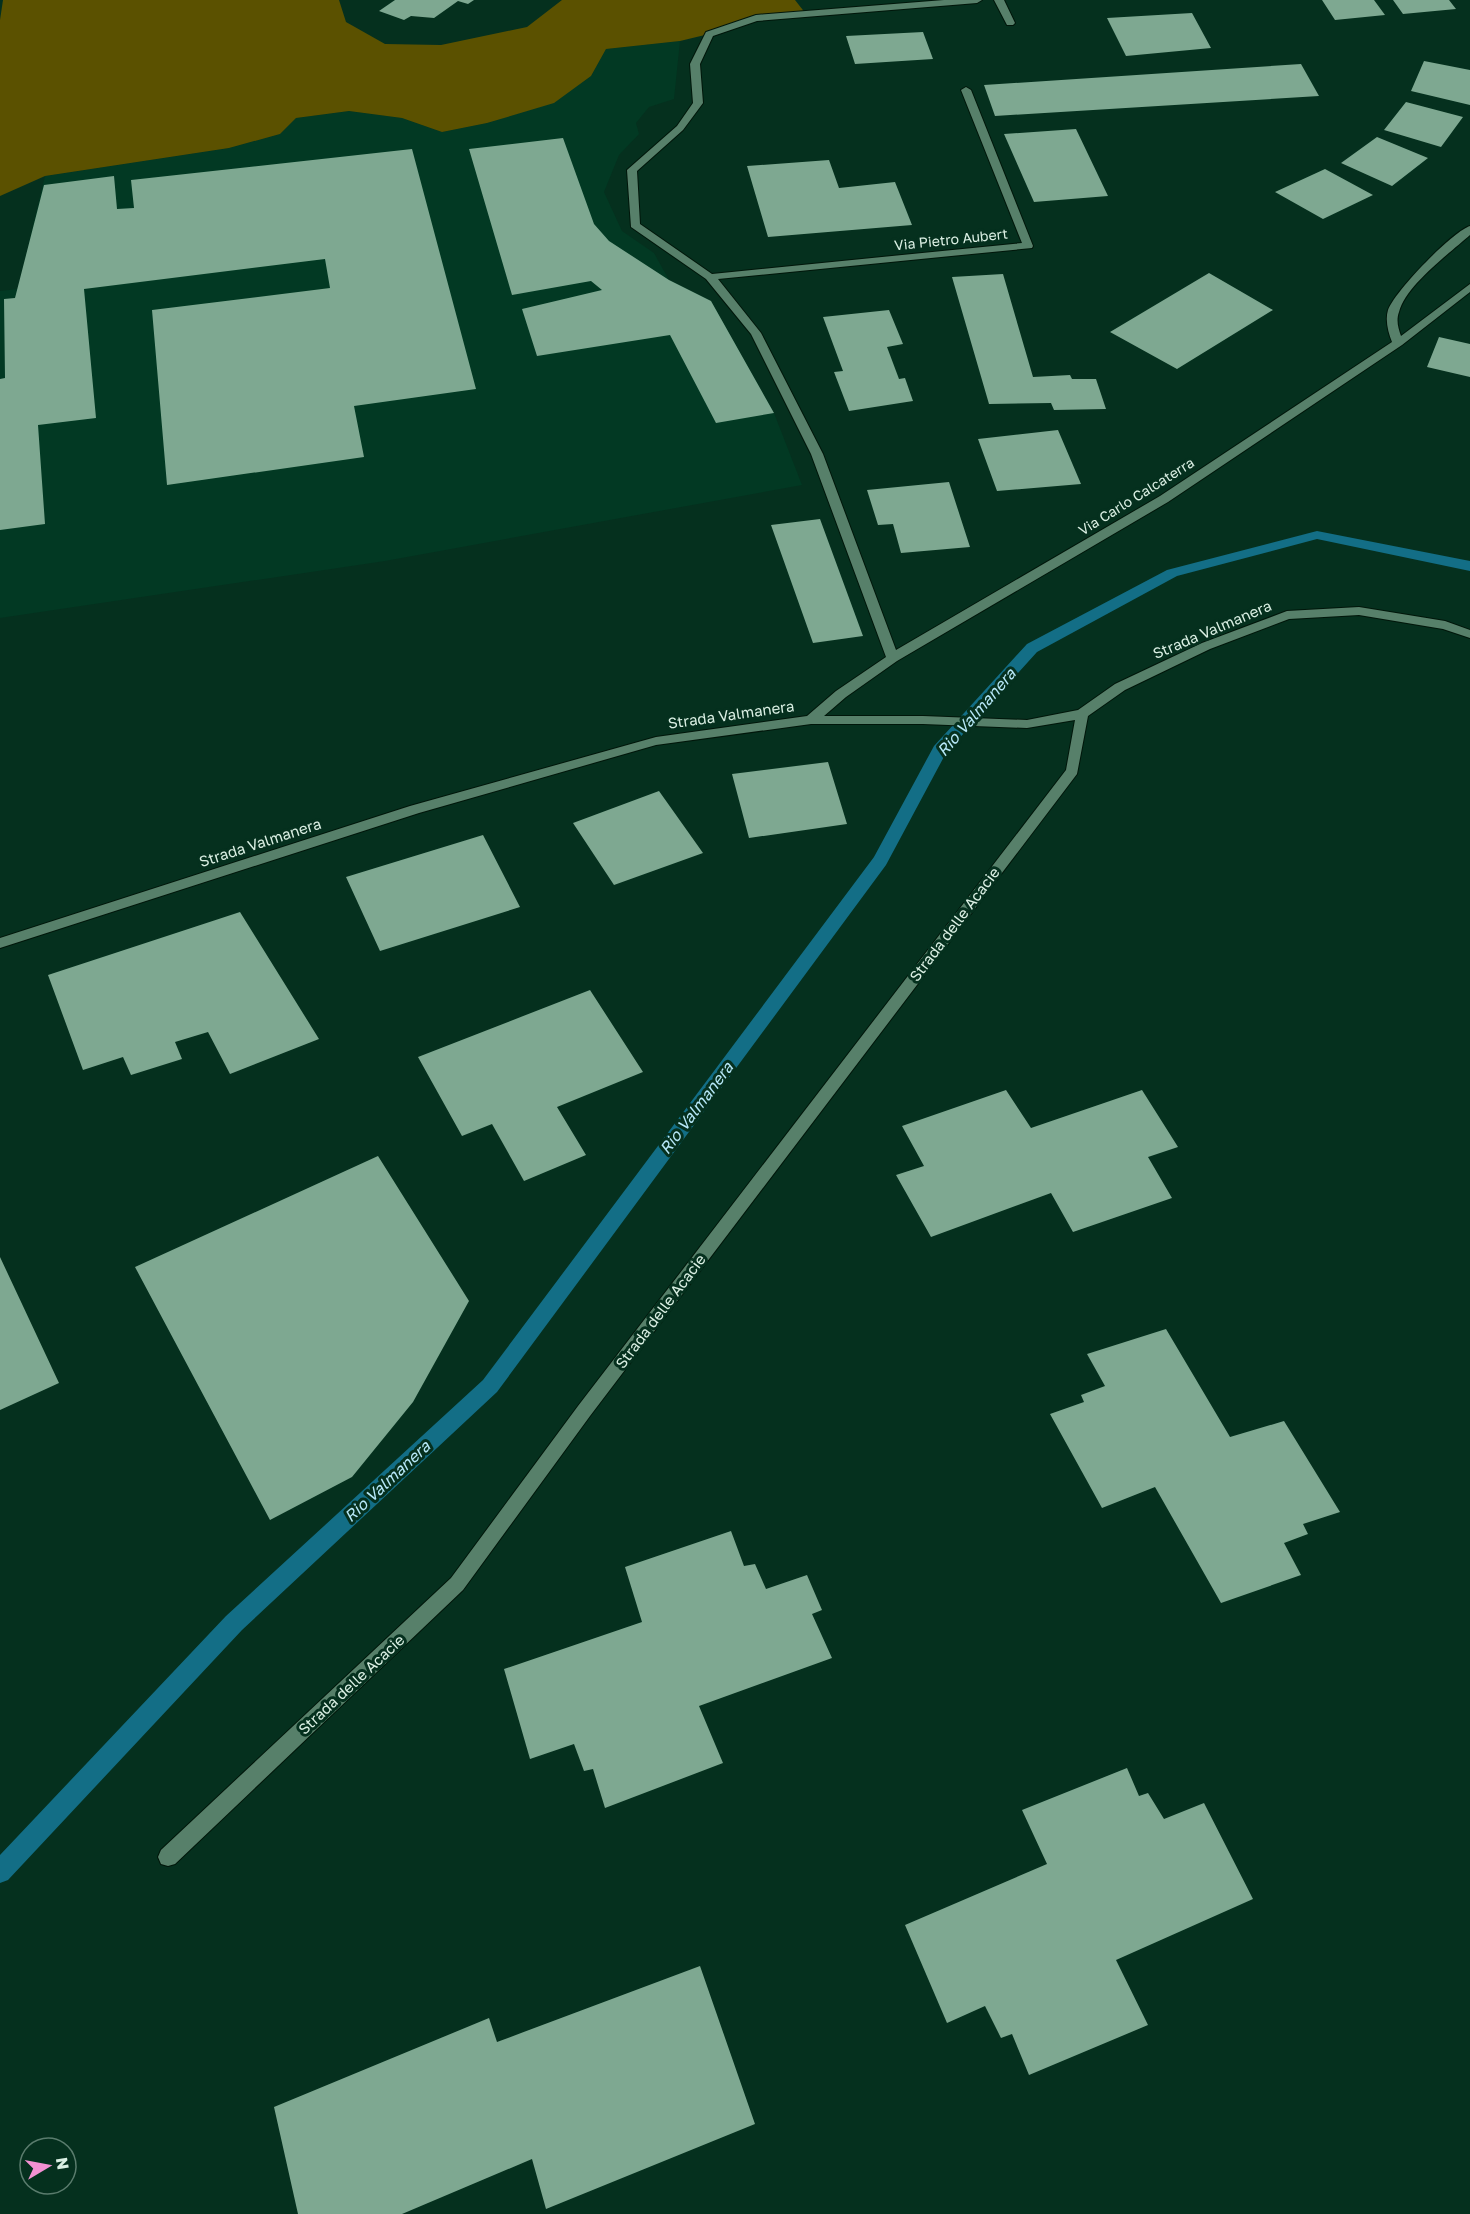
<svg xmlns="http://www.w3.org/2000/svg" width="1470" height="2214" font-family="'Golos Text',sans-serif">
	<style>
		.built { fill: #023923 }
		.green { fill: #5b5100 }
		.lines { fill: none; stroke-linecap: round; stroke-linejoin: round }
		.stream { fill: #136e86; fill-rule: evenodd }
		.building { fill: #7ea891 }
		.minor-casing { stroke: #00160a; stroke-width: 2 }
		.minor { fill: #57806a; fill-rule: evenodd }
		.labels { text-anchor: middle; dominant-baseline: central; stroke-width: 6; stroke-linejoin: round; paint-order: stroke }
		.far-street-label { font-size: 14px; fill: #daefe3; stroke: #05301e }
		.street-label { font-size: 15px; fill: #daefe3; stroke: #05301e }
		.water-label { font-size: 16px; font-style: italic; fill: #b7e8f8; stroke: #05301e }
	</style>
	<rect width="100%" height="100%" fill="#05301e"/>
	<path class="built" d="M680 41 674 99 649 107 636 123 639 134 619 155 604 192 622 231 654 253 669 280 711 301 774 413 802 485 385 561 0 618V291L18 289 45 176 229 148 280 134 296 118 349 111 402 118 442 132 487 123 554 102 591 76 606 49Z"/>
	<path class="green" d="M3 0H339L346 22 385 44 441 45 527 27 562 0H795L806 14 756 18 709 34 680 41 606 49 591 76 554 103 487 123 442 132 402 118 349 111 296 118 280 134 229 148 45 176 0 196V20Z"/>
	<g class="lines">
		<path class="stream" d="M1317 531 1470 561V571L1317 539 1177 576 1037 652 946 753 886 865 497 1392 242 1630 8 1880 0 1883V1855L226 1616 483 1380 874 857 934 746 1027 644 1167 570Z"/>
	</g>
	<path class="building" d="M395 0H474L468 4 458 1 434 18 411 16 404 20 379 11Z
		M1322 0H1374L1385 15 1335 20Z
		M1393 0H1449L1456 9 1403 14Z
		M1192 13 1211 48 1126 56 1107 18Z
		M923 32 933 59 855 64 846 36Z
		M1424 61 1470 70V105L1411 91Z
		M1301 64 1319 96 995 116 984 85Z
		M1406 102 1463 117 1441 147 1384 130Z
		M1076 129 1108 196 1034 202 1004 134Z
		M1377 137 1428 158 1392 186 1341 163Z
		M563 138 594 224 609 241 669 280 711 301 774 413 716 423 670 335 537 356 522 309 602 290 591 281 512 295 469 149Z
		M412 149 476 389 354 406 364 457 167 485 152 310 330 288 325 259 84 289 96 418 38 425 45 524 0 530V379L5 378 4 299 15 298 44 185 114 176 117 209 134 208 131 180Z
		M829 160 839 188 895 182 912 225 768 237 747 166Z
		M1325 169 1373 195 1323 219 1275 192Z
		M1209 273 1273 310 1177 369 1110 332Z
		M1003 274 1033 377 1070 375 1072 379H1096L1106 409 1054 410 1051 403 989 404 952 277Z
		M889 310 903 344 887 347 899 379 905 378 913 401 849 411 834 372 843 371 823 317Z
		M1439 337 1470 344V377L1427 367Z
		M1058 430 1081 484 997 491 978 439Z
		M949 482 970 547 901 553 893 524 878 525 867 490Z
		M820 519 863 636 813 643 771 525Z
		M828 762 847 824 749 838 732 774Z
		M659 791 703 853 614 885 573 823Z
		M483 835 520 907 380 951 346 877Z
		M240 912 319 1039 230 1074 208 1032 175 1042 182 1059 131 1075 123 1057 83 1070 48 975Z
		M590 990 643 1072 557 1107 586 1155 524 1181 492 1124 462 1136 418 1057Z
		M1006 1090 1031 1128 1142 1090 1178 1147 1148 1157 1172 1198 1073 1232 1051 1193 931 1237 896 1175 924 1166 902 1126Z
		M378 1156 469 1301 413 1402 352 1477 270 1520 135 1267Z
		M0 1257 59 1383 0 1410Z
		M1166 1329 1230 1437 1284 1421 1340 1512 1303 1524 1308 1534 1284 1543 1301 1575 1221 1603 1155 1487 1102 1508 1050 1414 1084 1402 1081 1395 1105 1386 1087 1354Z
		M731 1531 744 1566 755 1564 766 1589 807 1575 822 1610 812 1614 832 1658 699 1706 723 1763 605 1808 593 1769 584 1771 574 1744 530 1759 504 1669 642 1622 625 1567Z
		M1127 1768 1139 1796 1148 1793 1164 1819 1204 1803 1253 1899 1116 1960 1148 2025 1029 2075 1012 2034 1001 2038 985 2006 947 2023 905 1925 1047 1864 1022 1810Z
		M700 1966 755 2124 546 2209 532 2159 402 2214H298L274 2107 489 2018 497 2042Z"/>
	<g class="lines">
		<g class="minor-casing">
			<path id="minor" d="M944 0H982L977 3 757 21 713 36 700 64 703 103 683 130 637 171 640 224 712 274 1022 243 961 90 966 87 971 90 1033 246 1032 248 718 279 761 333 823 454 896 650 1160 496 1392 342C1388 332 1385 320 1388 310 1395 291 1452 232 1470 226V235C1450 253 1406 285 1399 312 1396 320 1398 328 1401 336L1470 284V292L1402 345 1168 502 897 661 846 697 824 716H923L1027 720 1078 710 1115 684 1202 643 1287 611 1359 607 1445 621 1470 630V638L1443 629 1359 615 1289 619 1210 649 1125 690 1088 716 1077 774 590 1416 463 1590 175 1864 168 1866 161 1864 158 1857 161 1850 451 1578 578 1406 1066 770 1075 720 1027 728 923 724H811L656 745 419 813 0 948V938L410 806 656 737 807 716 836 691 886 657 811 454 751 334 706 279 631 227 627 170 677 126 693 103 690 64 706 32 756 15Z
				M994 0H1004L1015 23 1013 25H1007Z"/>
		</g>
		<use href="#minor" class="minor"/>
	</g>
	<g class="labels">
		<g class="far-street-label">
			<text transform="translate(951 239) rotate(-6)">Via Pietro Aubert</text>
			<text transform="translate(1136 496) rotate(-32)">Via Carlo Calcaterra</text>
		</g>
		<g class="street-label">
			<text transform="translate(1212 629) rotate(-23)">Strada Valmanera</text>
			<text transform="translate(731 714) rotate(-8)">Strada Valmanera</text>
			<text transform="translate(260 842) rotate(-18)">Strada Valmanera</text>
			<text transform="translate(954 924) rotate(-53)">Strada delle Acacie</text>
			<text transform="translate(660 1311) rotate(-53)">Strada delle Acacie</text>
			<text transform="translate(351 1684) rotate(-43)">Strada delle Acacie</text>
		</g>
		<g class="water-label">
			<text transform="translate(976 712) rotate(-49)">Rio Valmanera</text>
			<text transform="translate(696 1108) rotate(-53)">Rio Valmanera</text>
			<text transform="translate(387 1481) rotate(-43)">Rio Valmanera</text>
		</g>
	</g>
	<g transform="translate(48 2166) rotate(80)"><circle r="28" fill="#05301e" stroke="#5a7c6d" stroke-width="1.5"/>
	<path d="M0-4.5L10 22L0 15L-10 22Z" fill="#f491d3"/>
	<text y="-9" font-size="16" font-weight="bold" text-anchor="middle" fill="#daefe3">N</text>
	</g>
</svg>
